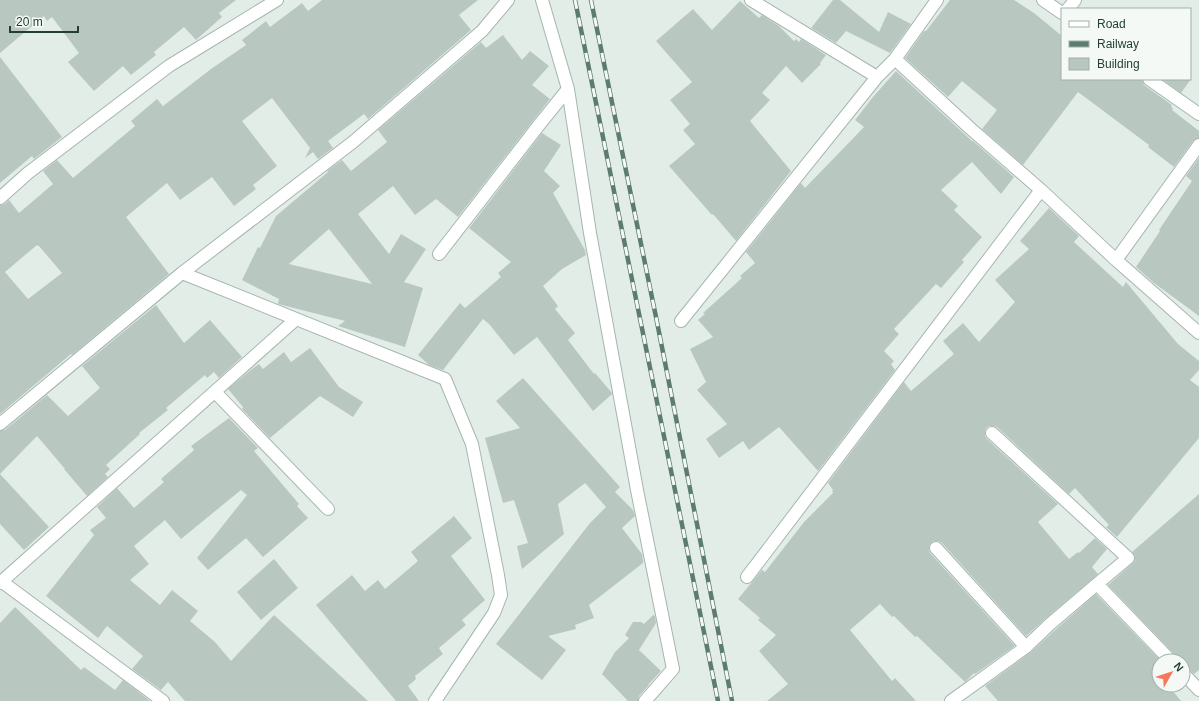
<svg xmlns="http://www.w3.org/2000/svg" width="1199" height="701" font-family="Helvetica,sans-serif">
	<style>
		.building { fill: #b8c8c1; fill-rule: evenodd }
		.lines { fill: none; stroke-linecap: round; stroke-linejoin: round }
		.street-casing { stroke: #a5b5af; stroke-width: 14 }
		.street { stroke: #fff; stroke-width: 12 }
		.rail-casing { stroke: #5c7b71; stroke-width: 4.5 }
		.rail { stroke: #f4f9f6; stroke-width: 3; stroke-dasharray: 9; stroke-linecap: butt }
	</style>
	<rect width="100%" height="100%" fill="#e3ede8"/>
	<path class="building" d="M0 0H236L219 13 222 17 196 40 184 27 154 52 156 55 131 75 123 66 94 91 68 62 79 53 52 17 47 21 44 16 0 53Z
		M322 0H478L459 15 471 30 368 119 364 114 328 141 333 148 318 159 313 152 305 158 310 148 272 98 242 121 277 166 253 185 256 189 234 206 212 177 180 200 167 183 126 217 169 274 72 355 71 354 0 414V205L5 204 9 200 19 213 53 184 43 171 57 160 73 178 135 126 131 121 157 99 163 106 211 69 246 45 242 40 266 21 270 27 302 3 308 11ZM37 245 38 246H39L62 273 28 299 5 272Z
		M833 0H840L879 32 888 12 911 24 890 53 846 31 836 43 811 28Z
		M950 0H1014L1034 13 1062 36V79H1142L1144 85 1172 105 1171 107 1173 108 1172 110 1199 131V138L1193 141 1174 167 1148 147 1149 145 1078 92 1023 165 982 129 997 110 962 81 948 97 905 58 924 31H926Z
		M740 1 759 18 762 15 779 26 794 41 796 39 799 42 801 39 826 55 820 63 821 64 802 83 786 66 762 93 770 100 750 121 791 171 736 241 713 214 712 215 669 166 695 144 683 130 690 124 670 100 692 82 656 41 693 9 712 30Z
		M503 35 522 60 530 51 549 66 532 85 550 99 458 217 436 199 415 215 393 186 358 214 389 254 401 234 426 249 404 282 423 288 405 347 338 326 345 321 278 304 279 299 242 280 258 247 260 248 276 216 328 172 327 171 342 160 351 171 387 142 378 130 481 42 486 48ZM329 229 372 284 289 264Z
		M0 57 62 137 34 159 32 156 0 183Z
		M896 71 972 141H973L1014 177 1001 194 972 162 941 190 958 206 954 210 982 237 962 260 964 262 941 288 936 284 894 329 899 334 884 351 894 361 891 364 895 370 818 471 779 427 749 450 743 441 719 458 706 439 727 424 697 390 706 382 690 349 713 337 698 320 705 314 703 313 742 278 740 276 755 263 746 252 801 183 805 188 864 127 855 120 873 97Z
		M1162 79H1191L1181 93Z
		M542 133 561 145 544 171 560 186 553 193 585 250 586 255 562 269 543 286 558 306 555 309 575 333 568 340 594 374 595 373 612 393V394L593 411 537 337 514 355 489 324 483 319 443 370 429 365 418 355 460 303 465 308 501 277 498 273 511 262 469 228 470 227Z
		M1199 158V316L1154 283 1136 267 1160 231 1159 230 1192 181 1186 176Z
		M1049 208 1079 236 1074 242 1123 287 1126 282 1178 344 1199 361V370L1190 380 1199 387V438L1117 537 1106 527 1109 525 1075 488 1069 494 997 427 993 426H989L986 428 985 432V436L987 439 1058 504 1038 522 1069 559 1078 552 1079 553 1095 538 1107 549 1092 567 1098 574 1045 619 1026 636 942 543 938 541H934L931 543 929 546V550L930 553 1015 646 975 674 974 673 965 682 917 636 915 637 894 616 892 617 880 604 850 630 892 681 895 678 916 701H767L788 684 759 651 776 635 758 620 760 618 738 599 762 570 765 572 804 522 833 493 832 491 833 490 828 483 904 382 911 391 954 354 943 341 963 323 979 342 1015 302 995 280 1029 249 1020 241Z
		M156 305 184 343 210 320 242 357 219 378 214 372 207 378 205 375 166 408 168 410 139 433 140 434 106 465 110 469 105 474 108 477 87 496 64 469H65L37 436 0 474 49 527 24 550 0 524V431L5 430 47 395 68 416 100 388 82 366Z
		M310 348 339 387 363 402 353 417 320 396 270 438 242 409 243 407 228 389 252 369 259 364 263 369 284 352 291 362Z
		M523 378 620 487 615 492 633 510 635 516 622 528 642 554 643 560V563L589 605 594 618 575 625 576 629 548 636 566 650 542 680 496 644 590 523 606 507 585 483 558 504 564 534 522 569 517 546 528 543 514 500 503 503 485 438 520 428 496 401Z
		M229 418 258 448 254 451 299 504 297 506 308 518 263 557 246 538 208 570 197 558 247 495 241 490 181 539 165 520 134 546 149 564 130 580 160 605 172 590 198 611 190 621 215 642 231 661 274 615 368 701H185L168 682 161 690 132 669 143 656 107 626 98 638 46 596 94 535 90 530 106 518 97 507 117 488 134 508 164 482 161 479 194 450 191 446Z
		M1199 494V670L1194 674 1188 668 1183 666V661H1178L1176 656 1108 585 1133 563 1135 561V556L1132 552Z
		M454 516 472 538 451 556 485 600 462 620 466 625 439 648 443 654 415 676 416 679 408 686 419 701H396L316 605 352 575 365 591 378 580 385 589 418 561 411 552Z
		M274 559 298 588 261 620 237 592Z
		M1096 594 1161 661H1159V685H1179L1172 690 1181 701H998L985 686 1030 653 1055 630Z
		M15 607 81 670 84 667 115 690 123 680 150 701H0V623Z
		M653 615 655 616 656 623 639 650 661 671 648 685H649L639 696 638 701H628L602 674 615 652 629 638 625 635 633 622H641L644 624Z"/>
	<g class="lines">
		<g class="street-casing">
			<path id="street" d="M542 0 568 89 590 233 637 490 673 669 645 701
				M751 0 877 77
				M1043 0 1062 13
				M1068 9 1075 0
				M895 59 937 0
				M1149 79 1199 114
				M0 198 28 173 169 66 277 0
				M439 254 539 125 568 89
				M1116 260 1199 145
				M182 273 445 379 472 444 498 575 501 595 494 613 435 701
				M681 321 877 77 895 59 971 129 1041 190 1116 260 1199 333
				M215 392 328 509
				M0 424 182 273 353 142 482 31 508 0
				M992 433 1128 558 1097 584 1171 661
				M936 548 1026 647
				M747 577 1041 190
				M1 581 163 701
				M0 583 295 320
				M1183 673 1199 690
				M951 701 1026 647 1050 624 1097 584"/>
		</g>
		<use href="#street" class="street"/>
		<g class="rail-casing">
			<path id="rail" d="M575 0 718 701
				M591 0 656 317 732 701"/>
		</g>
		<use href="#rail" class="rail"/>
	</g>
	<rect x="1061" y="8" width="130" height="72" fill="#f4f9f6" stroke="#a0afa9"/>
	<rect x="1069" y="21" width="20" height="6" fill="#ffffff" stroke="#a0afa9"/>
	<text x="1097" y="28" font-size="12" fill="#223f36">Road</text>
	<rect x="1069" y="41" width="20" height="6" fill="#5c7b71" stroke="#a0afa9"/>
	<text x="1097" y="48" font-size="12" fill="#223f36">Railway</text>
	<rect x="1069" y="58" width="20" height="12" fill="#b8c8c1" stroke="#a0afa9"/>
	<text x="1097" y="68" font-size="12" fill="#223f36">Building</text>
	<g transform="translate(1171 673) rotate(51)"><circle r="19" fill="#f4f9f6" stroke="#a0afa9"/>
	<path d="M0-3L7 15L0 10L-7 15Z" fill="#f67758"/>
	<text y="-6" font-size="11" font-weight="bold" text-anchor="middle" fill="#223f36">N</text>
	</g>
	<path d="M10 26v6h68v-6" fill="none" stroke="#223f36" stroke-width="2"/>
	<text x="16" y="26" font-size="12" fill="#223f36" stroke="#f4f9f6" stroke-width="3" paint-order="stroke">20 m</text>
</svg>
